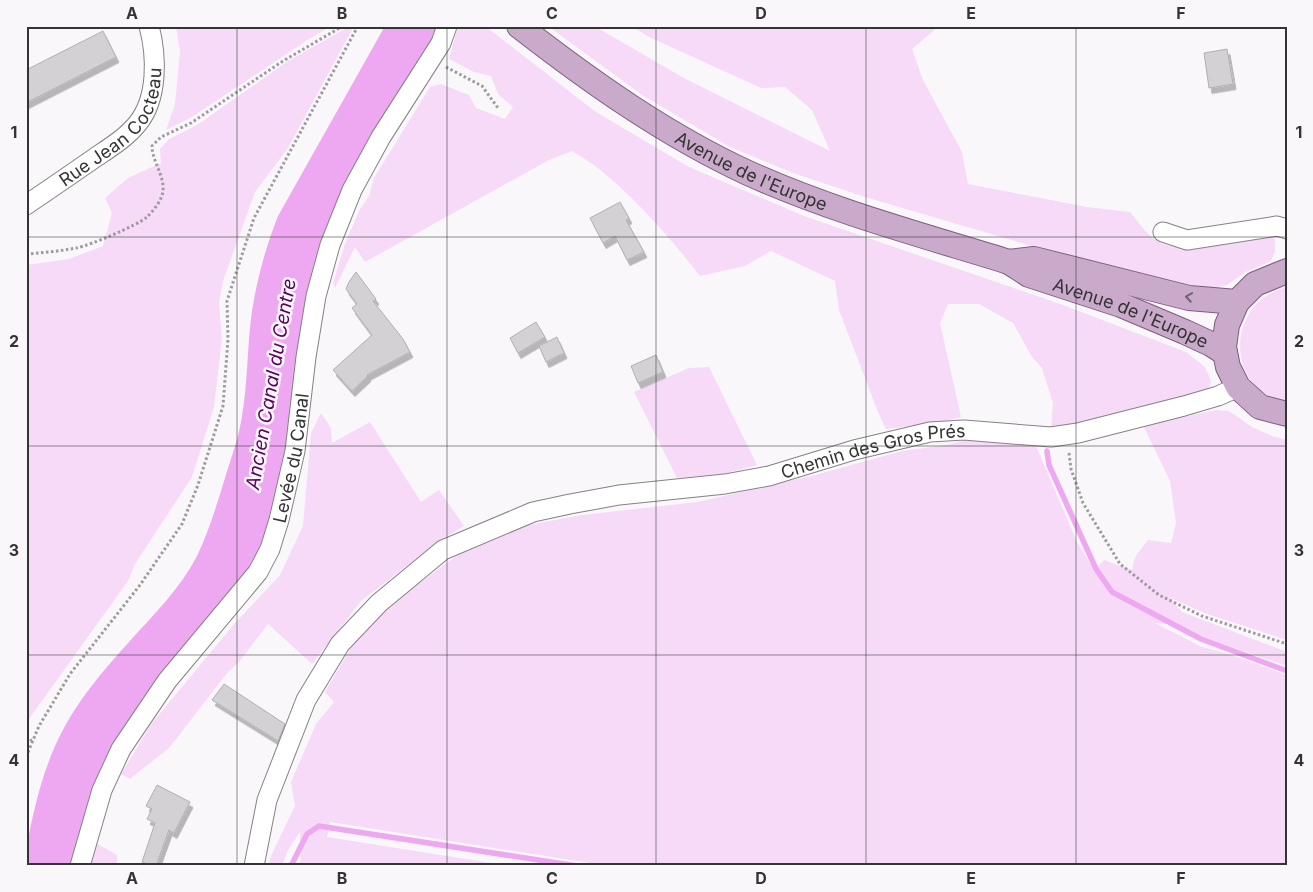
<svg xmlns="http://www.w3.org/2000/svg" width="1313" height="892" font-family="Inter,sans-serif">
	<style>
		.green { fill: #f6daf7 }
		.water { fill: #eea7f1 }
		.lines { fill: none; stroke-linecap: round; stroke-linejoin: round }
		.stream { stroke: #eea7f1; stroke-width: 5.5 }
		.building { fill: #d3d1d4; stroke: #b2afb2; filter: url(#shadow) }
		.minor-casing { stroke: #858285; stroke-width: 21 }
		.major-casing { stroke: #7e5c7f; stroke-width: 26 }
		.path { stroke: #9d9b9d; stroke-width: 3; stroke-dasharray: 2.5 2.5; stroke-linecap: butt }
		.minor { stroke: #fff; stroke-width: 19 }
		.major { stroke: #c9aaca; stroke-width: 24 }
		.oneway { stroke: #706371 }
		.grid { fill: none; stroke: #353435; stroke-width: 1; stroke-opacity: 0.55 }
		.labels { text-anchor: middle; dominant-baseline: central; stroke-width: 5; stroke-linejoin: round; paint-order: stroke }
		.street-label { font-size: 18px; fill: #353435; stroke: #faf7fa }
		.water-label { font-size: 19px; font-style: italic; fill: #5b0061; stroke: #faf7fa }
		.neatline { fill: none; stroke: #353435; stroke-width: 2 }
		.grid-label { font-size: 16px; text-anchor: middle; font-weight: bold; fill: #353435 }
	</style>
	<defs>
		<filter id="shadow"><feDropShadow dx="3" dy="5.5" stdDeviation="0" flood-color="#0004"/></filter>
	</defs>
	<rect width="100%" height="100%" fill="#faf7fa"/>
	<path class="green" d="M176 26H332L312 37 192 117 166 130 175 104 180 52Z
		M350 26H354L288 148 255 192 223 281 219 303 222 339 214 407 192 477 135 564 128 581 26 723V265L69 259 103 246 112 213 105 198 128 178 161 163 160 149 169 139 197 125 288 61Z
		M458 26H485L596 112 689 167 804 216 1063 305 1186 352 1205 367 1211 381 1209 389 1069 427 1051 430 1053 403 1042 368 1032 357 1013 323 979 304H948L940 323 961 417 945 421 886 429 878 412 839 310 835 281 771 251 745 266 700 276C671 239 640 203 604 173 595 165 583 158 572 151L549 160 365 262 355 247 335 288 333 283 345 244 359 211 369 196 374 178 430 87 441 84 469 95 476 108 505 119 513 107 498 94 491 76 474 72 449 59Z
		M548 26H594L684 78 830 151 812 110 785 87 761 88 649 37 631 26H939L912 49 923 80 962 152 968 184 1087 207 1130 212C1139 223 1149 238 1163 244 1182 252 1244 239 1266 236L1275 239V251L1271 261 1246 272 1227 285 1210 289 1173 284 1089 263 865 197 793 173 730 147 642 95Z
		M1287 287V403C1224 390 1225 302 1287 287Z
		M709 367 757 465 723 474 677 478 634 392 689 368Z
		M1216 410 1229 411 1252 427 1272 436 1287 440V640L1204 613 1169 597 1182 612 1287 652V666L1213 641 1174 624 1155 623 1200 646 1234 656 1287 675V866H609L330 822 327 837 510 866H299L301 858 300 832 288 850 282 866H268L271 856 295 806 291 782 316 724 334 702 325 692 357 637 401 597 464 550 528 525 582 515 698 502 815 475 902 451 947 445 964 440 1036 446 1077 542 1094 570 1104 560 1132 570 1135 557 1148 540 1171 543 1176 523 1170 481 1143 425Z
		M321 413 331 428 332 443 370 422 421 502 439 490 464 526 439 541 361 601 312 664 268 624 239 662 227 673 170 747 130 779 121 774 152 723 236 622 280 575 303 526 311 433Z
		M96 843 117 855V866H91Z"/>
	<path class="water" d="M385 26H441L354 177 289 435 264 550 121 737 104 762 71 866H26C26 844 31 824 36 803 54 731 81 695 129 642 154 614 180 589 197 556 209 531 217 504 225 478 231 458 239 437 242 416 248 381 247 346 252 311 257 279 266 246 278 216Z"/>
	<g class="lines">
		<path class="stream" d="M1047 451 1049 465 1096 569 1112 592 1201 639 1287 671
			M291 866 307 834 319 826 577 866"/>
	</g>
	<path class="building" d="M103 31 116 57 26 103V70Z
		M1227 49 1233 84 1209 88 1204 53Z
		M620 202 629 218 626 220 644 252 627 260 615 236 603 243 590 218Z
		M356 272 376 299 373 301 403 339 410 352 367 375 368 376 352 391 333 370 372 335 352 308 357 304 346 289 349 282Z
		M536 322 545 337 518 353 510 338Z
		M557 337 564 353 546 362 539 346Z
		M656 355 663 372 638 383 631 366Z
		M224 684 285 724 278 741 212 700Z
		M157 785 190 802 174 833 169 830 156 866H153L142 862 155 823 147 819 152 809 146 806Z"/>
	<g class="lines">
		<g class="minor-casing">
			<g id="minor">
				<path id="s1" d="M26 205C50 189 73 173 96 157 111 147 127 137 138 123 158 98 157 56 149 26"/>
				<path d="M1163 232 1187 240 1277 226 1287 229"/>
				<path id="s2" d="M80 866 102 790 121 749 167 681 258 572 270 549 279 520 295 451 306 357 316 296 330 245 352 190 381 137 441 43 447 26"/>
				<path id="s3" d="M254 866 267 800 306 700 340 644 379 603 443 550 533 512 570 504 619 495 725 484 769 476 854 450 930 432 964 430 1051 437 1078 433 1184 406 1218 396 1238 387"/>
			</g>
		</g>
		<g class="major-casing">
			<g id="major">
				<path id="s4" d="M519 26C591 82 666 135 748 173 832 211 922 235 1009 262L1029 275 1121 305 1185 332 1211 344 1225 353"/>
				<path d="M1009 262 1034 259 1189 298 1237 302"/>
				<path d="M1287 271 1255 284 1237 302 1227 325 1224 347 1228 367 1238 387 1260 407 1287 414"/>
			</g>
		</g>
		<path class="path" d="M446 67 482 86 498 108
			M26 254C43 253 60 251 76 248 91 245 136 226 147 217 151 213 159 204 161 198 169 181 152 163 152 146L161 137 191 123 283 61 343 26
			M1069 453 1071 469 1083 503 1120 564 1159 595 1202 616 1287 644
			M26 744 33 739
			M26 757 39 726 70 674 140 585 182 524 198 485 223 406 228 339 227 301 254 218 358 26"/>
		<use href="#minor" class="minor"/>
		<use href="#major" class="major"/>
	</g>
	<defs><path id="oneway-chevron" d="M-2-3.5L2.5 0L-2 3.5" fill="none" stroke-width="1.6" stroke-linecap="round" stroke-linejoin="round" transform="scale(1.25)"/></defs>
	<use class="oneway" href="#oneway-chevron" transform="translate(1189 297) rotate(-171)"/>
	<path class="grid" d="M237 26V866M447 26V866M656 26V866M866 26V866M1076 26V866M26 237H1287M26 446H1287M26 655H1287"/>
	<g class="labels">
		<g class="street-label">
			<text stroke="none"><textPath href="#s1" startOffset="120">Rue Jean Cocteau</textPath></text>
			<text stroke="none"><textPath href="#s4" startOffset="275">Avenue de l'Europe</textPath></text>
			<text stroke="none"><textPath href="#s4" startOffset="681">Avenue de l'Europe</textPath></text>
			<text stroke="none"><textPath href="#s3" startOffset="824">Chemin des Gros Prés</textPath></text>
			<text stroke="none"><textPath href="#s2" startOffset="468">Levée du Canal</textPath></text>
		</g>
		<g class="water-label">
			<text transform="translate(271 384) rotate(-80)">Ancien Canal du Centre</text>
		</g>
	</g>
	<rect width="1313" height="892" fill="none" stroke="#faf7fa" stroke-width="55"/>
	<rect x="28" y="28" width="1258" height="836" class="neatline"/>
	<g class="grid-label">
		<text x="132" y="19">A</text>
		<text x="342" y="19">B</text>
		<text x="552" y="19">C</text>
		<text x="761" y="19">D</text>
		<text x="971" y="19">E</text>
		<text x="1181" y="19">F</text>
		<text x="14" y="138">1</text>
		<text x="1299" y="138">1</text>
		<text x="14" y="347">2</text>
		<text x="1299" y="347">2</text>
		<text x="14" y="556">3</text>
		<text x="1299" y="556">3</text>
		<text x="14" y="766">4</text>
		<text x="1299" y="766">4</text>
		<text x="132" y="884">A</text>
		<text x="342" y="884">B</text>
		<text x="552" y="884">C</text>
		<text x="761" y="884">D</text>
		<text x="971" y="884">E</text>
		<text x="1181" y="884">F</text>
	</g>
</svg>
